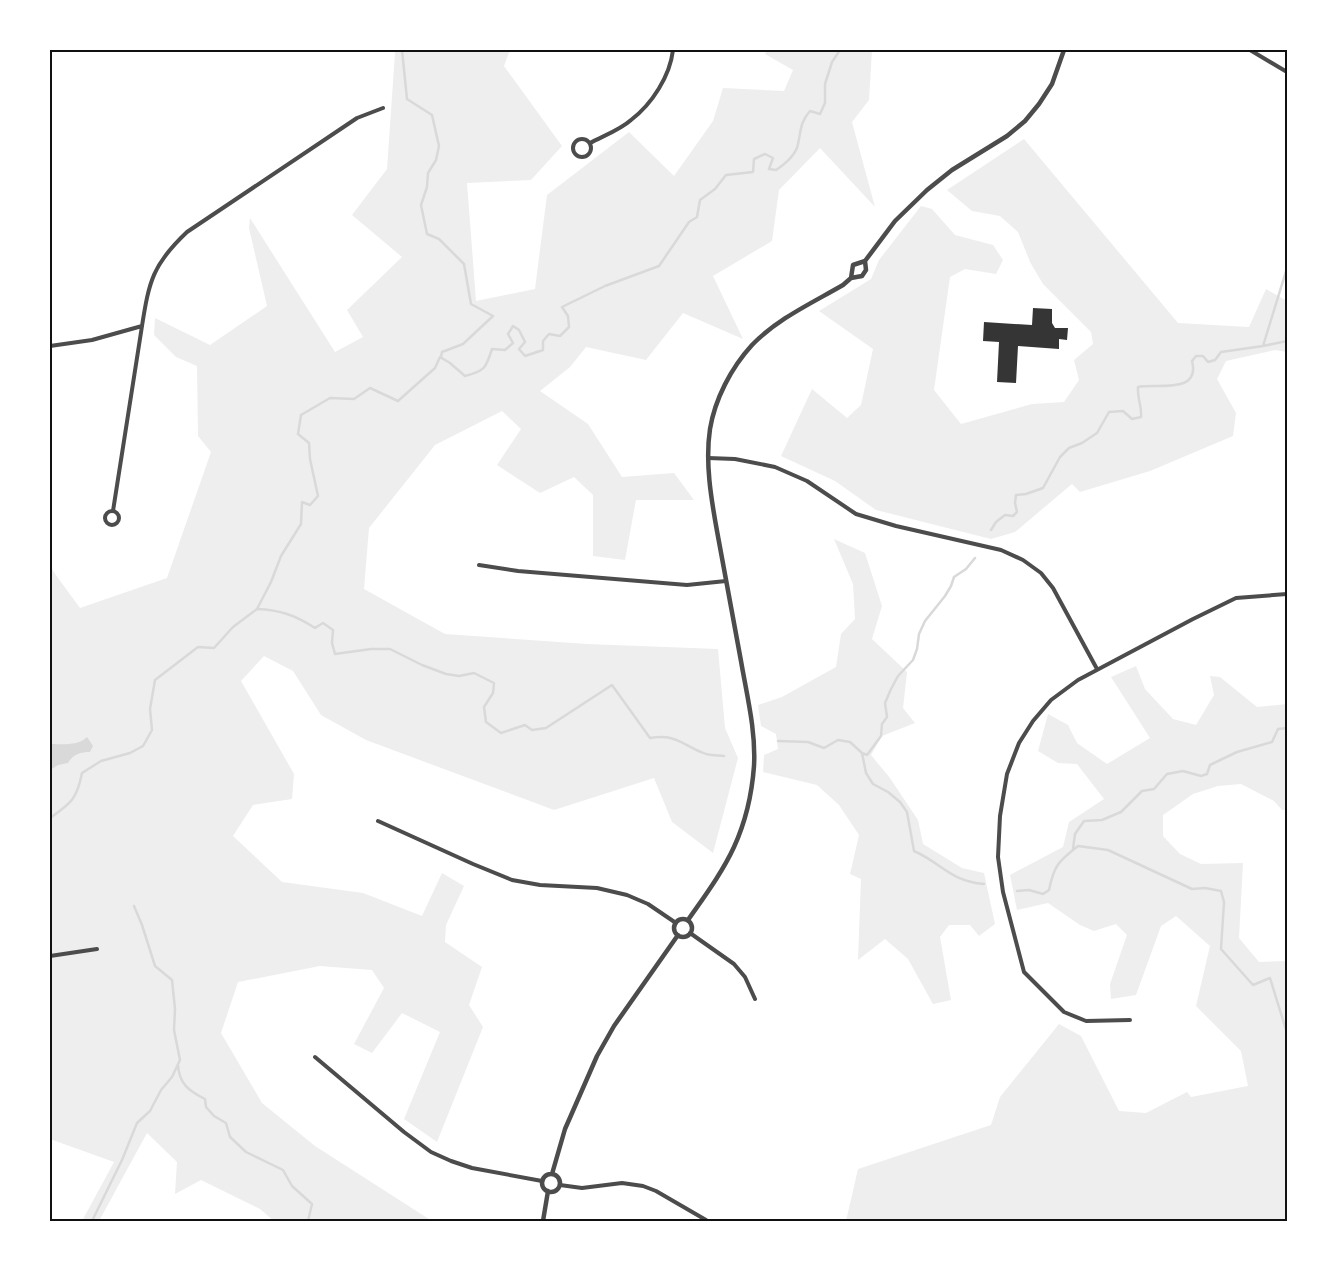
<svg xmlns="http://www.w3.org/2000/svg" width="1337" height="1271" font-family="Ubuntu,sans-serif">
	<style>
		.green { fill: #eee }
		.water { fill: #d9d9d9 }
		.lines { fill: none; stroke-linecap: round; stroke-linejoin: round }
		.stream { stroke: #d9d9d9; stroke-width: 2.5 }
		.building { fill: #353535 }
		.minor { stroke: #4c4c4c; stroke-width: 4 }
		.tertiary { stroke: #4c4c4c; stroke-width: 4.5 }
		.neatline { fill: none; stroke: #111; stroke-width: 2 }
	</style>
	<rect width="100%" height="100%" fill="#fff"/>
	<path class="green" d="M394 50H467L468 51 470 50H510L504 66 562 146 531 180 467 183 476 301 535 289 547 195 629 132 674 176 713 121 723 88 784 91 793 70 765 54 767 50H872L869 100 852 122 875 207 820 148 779 190 772 241 713 276 743 339 683 313 646 360 586 347 570 367 540 391 588 424 622 477 674 473 694 500H636L625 560 593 556V495L574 477 540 493 497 465 521 429 502 411 435 445 369 528 364 589 445 634 587 644 718 649 725 728 738 758 713 853 672 822 654 778 554 810 366 740 321 715 293 671 264 656 241 681 294 774 292 799 253 805 233 836 282 882 363 893 422 916 442 873 464 886 446 925 445 942 482 967 469 1005 483 1027 437 1142 404 1119 440 1032 402 1013 372 1053 354 1044 384 988 372 970 320 966 238 982 221 1033 262 1103 315 1146 432 1221H274L260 1209 201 1180 175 1194 177 1162 147 1133 99 1221H82L114 1162 50 1139V561L53 571 80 608 167 578 211 452 198 436 197 366 176 357 154 335 155 318 210 345 267 306 249 228 250 218 335 352 363 337 347 310 402 257 352 215 387 169 395 53Z
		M1024 139 1178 323 1249 327 1266 289 1287 301V352L1275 350 1226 361 1217 379 1236 413 1233 436 1150 471 1080 492 1072 484 1015 532 991 539 876 510 835 481 781 456 812 389 847 418 861 405 873 349 819 311 871 279 879 260 921 206 932 209 955 235 993 245 1003 260 996 274 965 269 950 277 934 390 961 424 1032 404 1064 402 1079 380 1074 360 1093 344 1091 332 1043 284 1030 262 1018 232 1000 216 972 211 947 190Z
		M834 539 865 553 882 606 872 639 907 672 903 708 915 723 882 736 871 755 890 778 918 820 923 844 962 868 984 873 995 924 979 936 970 925H949L940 937 951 1000 933 1004 908 959 885 939 858 960 861 879 850 874 859 835 839 805 817 785 763 772 764 755 778 749 776 734 761 726 758 705 782 697 836 667 841 634 855 619 853 584Z
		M1136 666 1145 689 1173 719 1196 725 1214 695 1210 676 1220 677 1257 707 1287 704V810H1282L1274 801 1241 784 1218 786 1193 794 1163 815V836L1180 854 1201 864 1243 863 1239 938 1259 962 1287 961V1221H846L858 1169 991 1125 1000 1097 1059 1024 1081 1036 1119 1111 1146 1113 1187 1092 1191 1097 1248 1086 1241 1051 1196 1006 1210 946 1176 916 1161 926 1136 995 1111 999 1110 984 1127 935 1116 924 1094 931 1080 925 1048 903 1017 910 1010 875 1063 847 1069 822 1104 799 1077 764 1058 763 1038 751 1048 714 1068 725 1077 743 1107 764 1150 738 1111 677Z"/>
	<path class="water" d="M87 737 93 746 90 752C81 752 73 754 68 763L58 765 50 770V744C61 744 79 746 87 737Z"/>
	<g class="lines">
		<path class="stream" d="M402 50 407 99 432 115 439 146 436 160 428 173 427 187 421 205 427 234 439 239 464 264 471 304 493 316 463 344 442 352 441 357
			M1263 346 1287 268
			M991 530 996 522 1005 515 1013 516 1017 512 1015 503 1016 495 1026 494 1043 488 1060 457 1069 448 1082 443 1097 433 1109 412 1123 411 1132 419 1141 417C1142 405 1137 398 1138 387 1155 383 1201 395 1192 361L1196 356H1203L1208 362 1215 360 1221 352 1263 346 1287 341
			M257 609C280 610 295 615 315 628L323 623 333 630 332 643 335 654 371 649H390L422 665 446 674 459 676 474 673 494 683 493 693 484 707 486 722 501 733 525 725 532 730 546 728 612 685 650 738C675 734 680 743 701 752 708 756 717 755 724 756
			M778 741 808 742 824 748 838 740 850 742 862 753 866 773 873 784 888 792 900 802 907 812 914 851C943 864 950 881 984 884
			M862 753 867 755 881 736 882 724 887 717 885 703 891 689 898 676 913 660 917 649 919 634 925 621 945 596 951 586 954 577 966 569 975 558
			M50 818C71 803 77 799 82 773L101 761 130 753 143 746 152 730 150 709 155 680 198 647 214 648 233 627 257 609 271 582 281 556 301 524 302 502 310 505 318 496 310 459 309 443 298 434 301 415 330 398 354 399 370 388 398 401 435 368 440 357 450 363 465 376C485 371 486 368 492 349L505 350 513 343 508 334 513 326 519 330 525 342 519 349 525 356 543 350V341L549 334 560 336 569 327 568 316 562 307 605 286 659 266 689 222 697 217 700 200 715 189 726 175 753 172 754 159 765 154 773 158 769 169 776 170C785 164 796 155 798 144 801 131 800 122 810 111L820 114 825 103V84L832 62 840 50
			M1073 849 1075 834 1084 821 1102 820 1121 812 1142 791 1154 789 1167 774 1183 771 1201 776 1207 774 1210 765 1237 752 1272 742 1278 729 1287 728
			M1017 891 1029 890 1043 894 1049 890C1054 865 1059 861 1078 846L1108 850 1192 889 1205 888 1221 891 1224 902 1221 949 1253 985 1270 978 1287 1033
			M178 1065C179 1084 189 1091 205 1099L206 1107 214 1116 226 1123 230 1137 246 1152 283 1170 292 1186 312 1204 308 1221
			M92 1221 122 1160 137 1123 150 1111 161 1090 172 1077 180 1060 174 1030 175 1009 172 980 155 966 142 925 134 906"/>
	</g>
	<path class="building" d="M1033 308 1052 309V323L1055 328H1068L1067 340 1059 339V349L1018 346 1016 383 997 382 999 342 983 341 984 322 1032 325Z"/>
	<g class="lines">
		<path class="minor" d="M1250 50 1287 72
			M573 148a9 9 0 1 1 18 0a9 9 0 1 1-18 0Z
			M590 143C603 136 620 130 631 120 652 104 670 76 673 50
			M50 346 92 340 142 326C149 281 153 264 187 232L357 118 383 108
			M708 458 735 459 775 467 807 481 856 514 896 526 1001 550 1023 560 1041 573 1053 588 1097 669
			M105 518a7 7 0 1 1 14 0a7 7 0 1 1-14 0Z
			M113 511 142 326
			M479 565 518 571 687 585 726 581
			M378 821 473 864 512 880 540 885 597 888 627 895 648 904 676 923
			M690 933 734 964 745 977 755 999
			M50 956 97 949
			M1130 1020 1086 1021 1064 1012 1024 972 1003 892 998 857 1000 816 1007 774 1019 743 1033 721 1051 700 1078 680 1193 619 1236 598 1287 594
			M315 1057 404 1132 431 1152 451 1161 472 1168 542 1181
			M560 1185 582 1188 622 1183 643 1186 656 1191 706 1220"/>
		<path class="tertiary" d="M851 278 853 265 865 261 895 221 927 190 952 170 1007 136 1025 121 1039 104 1052 84 1064 50
			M674 928a9 9 0 1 1 18 0a9 9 0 1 1-18 0Z
			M688 920C704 897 722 873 734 847 745 823 752 793 754 766 756 731 747 696 741 661 733 618 725 574 717 531 711 498 705 462 710 429 715 399 731 368 752 345 777 319 812 303 843 285L851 278 862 276 866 270 865 261
			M552 1174 565 1129 597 1056 614 1026 678 935
			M542 1183a9 9 0 1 1 18 0a9 9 0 1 1-18 0Z
			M543 1221 548 1191"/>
	</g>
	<rect width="1337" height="1271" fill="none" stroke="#ffffff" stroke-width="102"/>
	<rect x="51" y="51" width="1235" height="1169" class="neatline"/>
</svg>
